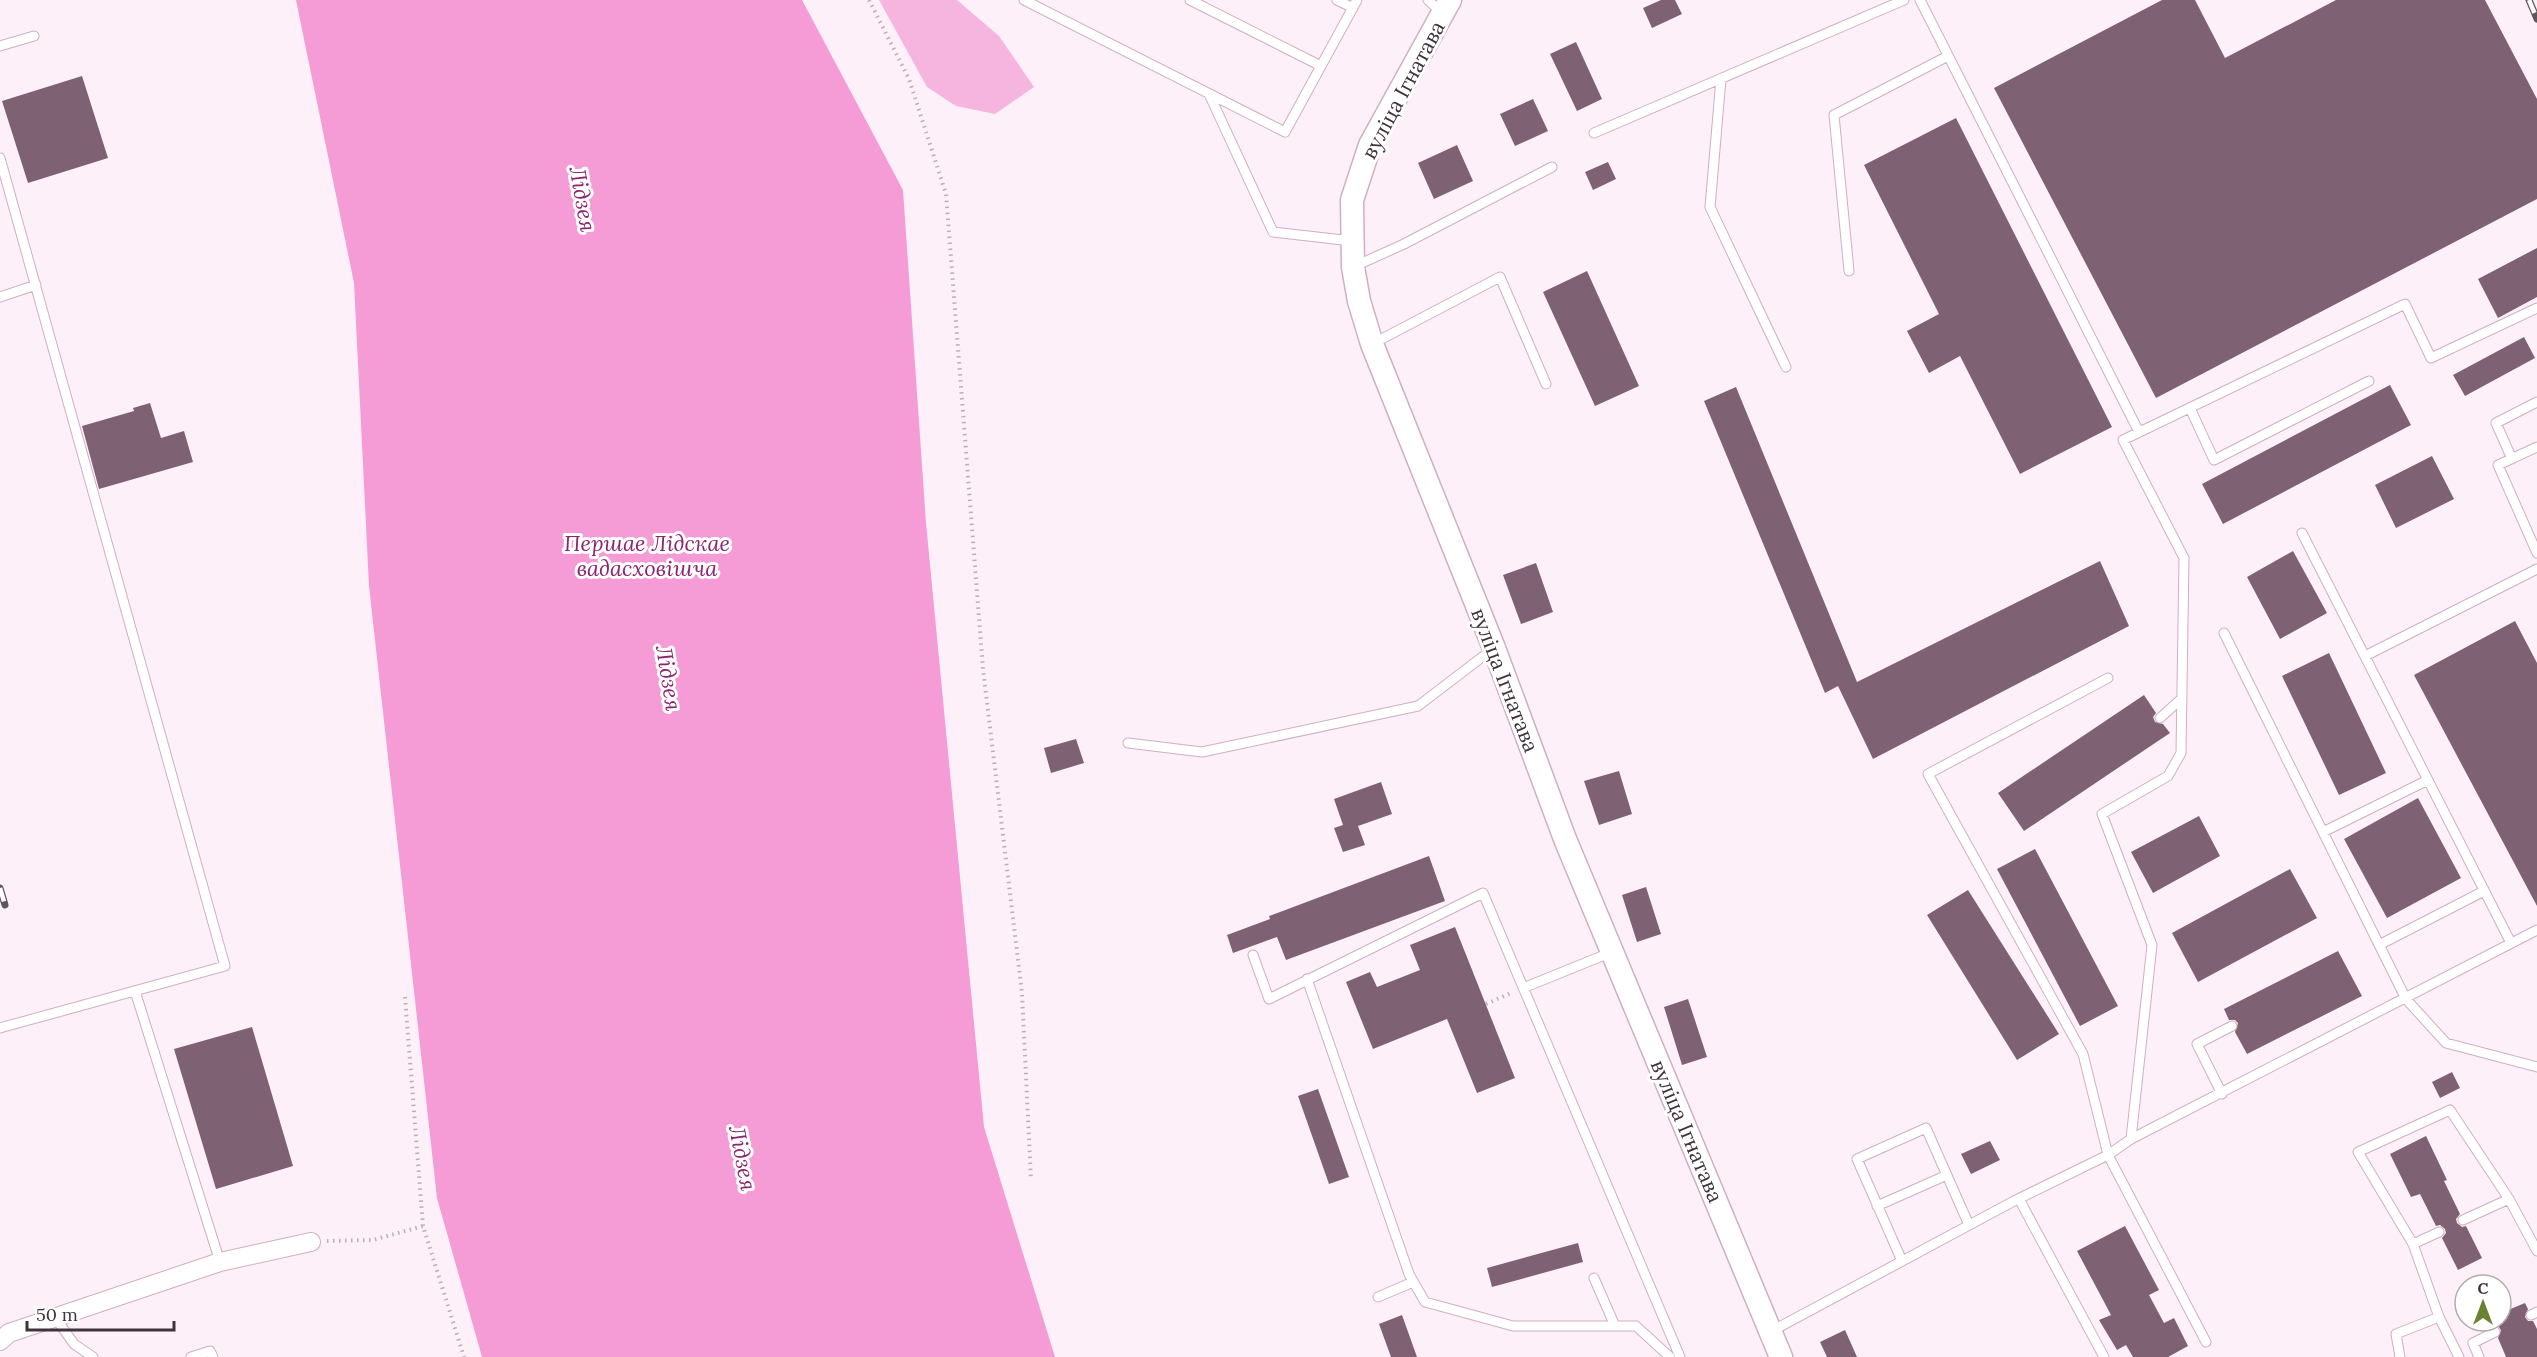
<svg xmlns="http://www.w3.org/2000/svg" width="2537" height="1357" font-family="Lora,serif">
	<style>
		.green { fill: #f5b5de }
		.water { fill: #f59cd6 }
		.building { fill: #7f6174 }
		.lines { fill: none; stroke-linecap: round; stroke-linejoin: round }
		.service-casing { stroke: #d0aec3; stroke-width: 11 }
		.minor-casing { stroke: #d0aec3; stroke-width: 20 }
		.tertiary-casing { stroke: #d0aec3; stroke-width: 25 }
		.path { stroke: #bcaeb7; stroke-width: 4; stroke-dasharray: 1.5 4.5; stroke-linecap: butt }
		.service { stroke: #fff; stroke-width: 9 }
		.minor { stroke: #fff; stroke-width: 18 }
		.tertiary { stroke: #fff; stroke-width: 22 }
		.rail-casing { stroke: #61545c; stroke-width: 7 }
		.rail { stroke: #fff; stroke-width: 4.5; stroke-dasharray: 14; stroke-linecap: butt }
		.labels { text-anchor: middle; dominant-baseline: central; stroke-width: 6; stroke-linejoin: round; paint-order: stroke }
		.street-label { font-size: 21px; fill: #40333b; stroke: #fff }
		.water-label { font-size: 22px; font-style: italic; fill: #8b256f; stroke: #fff }
	</style>
	<rect width="100%" height="100%" fill="#fef0f9"/>
	<path class="green" d="M879 0H957L999 36 1034 87 995 114 956 106 927 87Z"/>
	<path class="water" d="M296 0H802L903 190 926 523 984 1127 1055 1357H482L437 1198 369 586 354 283Z"/>
	<path class="building" d="M1661 0H1675L1682 14 1652 28 1643 8Z
		M2162 0H2195L2225 58 2336 0H2485L2537 99V199L2156 398 1994 88Z
		M1576 42 1602 99 1577 111 1550 54Z
		M82 76 108 158 28 183 2 101Z
		M1533 99 1548 131 1515 146 1500 114Z
		M1956 118 2112 427 2020 474 1960 356 1929 373 1907 331 1939 314 1864 165Z
		M1457 145 1473 181 1434 199 1418 163Z
		M1608 162 1616 179 1593 190 1585 172Z
		M2537 248V297L2498 318 2478 279Z
		M1587 271 1639 386 1595 406 1543 292Z
		M2524 337 2535 358 2465 396 2453 375Z
		M2390 385 2411 425 2223 524 2202 484Z
		M1736 387 1857 682 2100 561 2129 626 1873 759 1838 686 1825 693 1704 401Z
		M150 403 161 438 184 431 193 462 99 489 82 426 134 411 133 408Z
		M2432 456 2454 499 2396 528 2375 485Z
		M2293 551 2327 613 2280 639 2247 577Z
		M1536 563 1553 612 1521 624 1503 575Z
		M2515 621 2537 663V906L2414 675Z
		M2329 653 2386 773 2339 795 2282 676Z
		M2144 695 2156 713 2153 717 2155 722 2163 724 2170 733 2024 831 1998 793Z
		M1076 739 1084 763 1051 773 1044 748Z
		M1619 771 1632 814 1599 825 1584 781Z
		M1381 782 1392 814 1358 826 1365 845 1343 852 1334 828 1343 825 1334 799Z
		M2418 798 2461 878 2387 918 2344 839Z
		M2199 816 2220 856 2153 893 2131 852Z
		M2035 849 2118 1006 2080 1026 1997 869Z
		M1429 856 1445 901 1286 960 1277 937 1233 953 1227 935 1270 919 1269 916Z
		M2290 869 2317 918 2198 982 2172 933Z
		M1646 887 1661 934 1637 942 1622 895Z
		M1968 890 2059 1034 2017 1060 1927 915Z
		M1455 927 1515 1078 1477 1093 1447 1019 1373 1049 1346 982 1370 972 1377 987 1420 970 1410 945Z
		M2338 951 2362 996 2247 1054 2235 1032 2238 1023 2235 1020H2229L2224 1009Z
		M1688 999 1707 1057 1682 1065 1664 1007Z
		M252 1027 293 1166 216 1189 174 1049Z
		M2452 1072 2460 1088 2440 1098 2432 1082Z
		M1318 1089 1349 1177 1329 1184 1298 1096Z
		M2426 1136 2447 1180 2444 1181 2460 1214 2456 1219 2457 1223 2462 1227 2466 1226 2482 1258 2458 1270 2442 1238 2446 1233 2445 1229 2440 1225 2436 1226 2420 1194 2411 1197 2390 1154Z
		M1990 1141 2000 1160 1971 1174 1961 1154Z
		M2125 1226 2159 1290 2149 1295 2164 1323 2174 1318 2188 1346 2168 1357H2133L2126 1345 2117 1350 2099 1320 2111 1315 2077 1251Z
		M1578 1243 1583 1262 1492 1287 1487 1268Z
		M2525 1303 2528 1309 2525 1317 2528 1321H2533L2537 1329V1357H2506L2498 1338 2501 1330 2498 1326H2493L2490 1321H2501V1313Z
		M1402 1315 1417 1357H1391L1379 1324Z
		M1845 1330 1857 1357H1827L1820 1342Z"/>
	<g class="lines">
		<g class="service-casing">
			<path id="service" d="M1024 0 1285 132 1357 0
				M1190 0 1321 66
				M1337 0 1353 8
				M1428 0 1441 12
				M1920 0 2139 432
				M0 46 34 36
				M1721 79 1710 207 1786 367
				M1209 94 1273 232 1352 241
				M1594 133 1904 0
				M0 158 225 966 0 1028
				M1353 267 1404 244 1552 167
				M1849 271 1834 115 1948 56
				M0 297 36 285
				M1372 344 1500 277 1546 384
				M2190 408 2214 460 2369 381
				M2537 447 2498 465 2537 553
				M2512 459 2496 423 2537 402
				M2302 533 2511 943
				M2224 633 2406 999 2446 1043 2537 1067
				M2365 656 2537 569
				M2108 678 1928 774 2083 1054 2108 1155 2206 1342
				M2160 718 2181 699
				M1128 743 1202 752 1418 706 1494 648
				M2323 832 2428 780
				M2379 945 2484 891
				M1253 955 1269 999 1483 893 1680 1357
				M1307 979 1409 1274 1425 1302 1513 1326H1636L1670 1357
				M1523 988 1612 952
				M135 991 220 1262
				M2222 1094 2197 1044 2232 1026
				M2131 1139 2152 945 2102 814 2168 776 2181 753 2184 558 2123 440 2405 304 2431 358 2537 308
				M2019 1199 2104 1357
				M1877 1206 1947 1175
				M2463 1220 2509 1199 2537 1251
				M2439 1232 2413 1244 2439 1317 2459 1357
				M2413 1244 2358 1152 2450 1110 2509 1199
				M1902 1261 1857 1159 1926 1128 1969 1225
				M1594 1278 1615 1326
				M1378 1297 1413 1282
				M2531 1315 2537 1312
				M55 1317 74 1344 93 1357
				M1770 1332 2014 1201 2108 1155 2131 1139 2537 930
				M191 1357 210 1351 213 1357
				M2400 1357 2396 1334 2439 1317
				M2479 1357 2473 1343 2495 1332"/>
		</g>
		<g class="minor-casing">
			<path id="minor" d="M0 1341 9 1333 220 1262 311 1242"/>
		</g>
		<g class="tertiary-casing">
			<path id="tertiary" d="M1450 0 1370 145 1352 200 1353 267 1359 301 1372 344 1494 648 1565 839 1781 1357"/>
		</g>
		<path class="path" d="M869 0 909 79 946 194 983 669 1022 993 1031 1180
			M405 997 423 1226 464 1357
			M1486 1004 1511 993
			M327 1241 373 1240 423 1226"/>
		<use href="#service" class="service"/>
		<use href="#minor" class="minor"/>
		<use href="#tertiary" class="tertiary"/>
		<g class="rail-casing">
			<path id="rail" d="M2529 0 2537 19
				M0 888 5 905"/>
		</g>
		<use href="#rail" class="rail"/>
	</g>
	<g class="labels">
		<g class="street-label">
			<text transform="translate(1403 90) rotate(-62)">вуліца Ігнатава</text>
			<text transform="translate(1505 680) rotate(69)">вуліца Ігнатава</text>
			<text transform="translate(1687 1131) rotate(67)">вуліца Ігнатава</text>
		</g>
		<g class="water-label">
			<text transform="translate(583 199) rotate(80)">Лідзея</text>
			<text x="647" y="543">Першае Лідскае<tspan x="647" dy="25">вадасховішча</tspan></text>
			<text transform="translate(669 678) rotate(81)">Лідзея</text>
			<text transform="translate(743 1158) rotate(79)">Лідзея</text>
		</g>
	</g>
	<g transform="translate(2483 1303)"><circle r="28" fill="#ffffff" stroke="#b3adb1" stroke-width="1.5"/>
	<path d="M0-4.5L10 22L0 15L-10 22Z" fill="#6d8132"/>
	<text y="-9" font-size="16" font-weight="bold" text-anchor="middle" fill="#40333b">С</text>
	</g>
	<path d="M27 1321v9h147v-9" fill="none" stroke="#40333b" stroke-width="3"/>
	<text x="36" y="1321" font-size="18" fill="#40333b" stroke="#ffffff" stroke-width="4.5" paint-order="stroke">50 m</text>
</svg>
